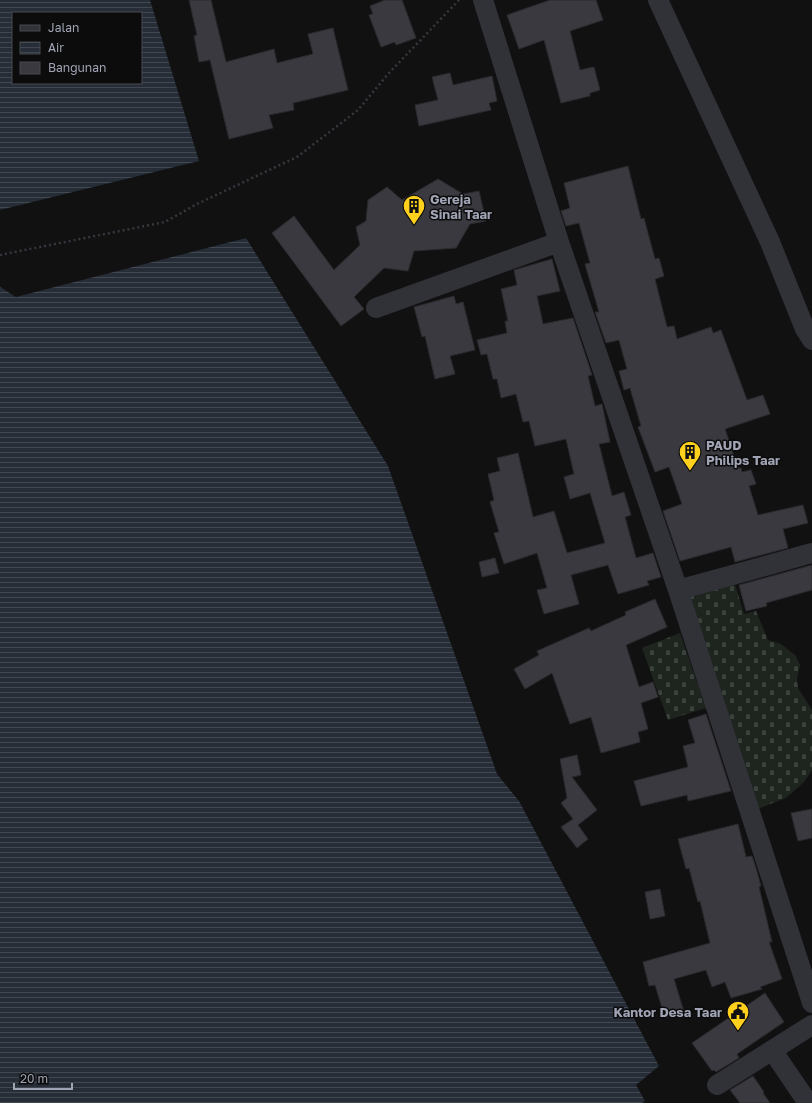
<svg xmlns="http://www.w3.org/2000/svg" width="812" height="1103" font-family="'Golos Text',sans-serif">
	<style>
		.cemetery { fill: url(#cemetery-stones) }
		.water { fill: url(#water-rules); fill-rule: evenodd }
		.building { fill: #3a393f; stroke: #2b2a2e }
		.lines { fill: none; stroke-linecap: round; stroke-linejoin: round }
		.path { stroke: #37383f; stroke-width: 2.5; stroke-dasharray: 2 3; stroke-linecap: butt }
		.minor { stroke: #313138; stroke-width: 20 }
		.labels { text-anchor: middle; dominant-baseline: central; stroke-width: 3; stroke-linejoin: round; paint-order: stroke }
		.poi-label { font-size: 13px; font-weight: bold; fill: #a0a4b4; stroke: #0c0c0d; text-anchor: start }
	</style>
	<defs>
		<pattern id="cemetery-stones" width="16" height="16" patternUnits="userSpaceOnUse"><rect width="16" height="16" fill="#1d251e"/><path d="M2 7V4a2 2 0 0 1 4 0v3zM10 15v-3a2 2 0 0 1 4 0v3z" fill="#3b423c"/></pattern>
		<pattern id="water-rules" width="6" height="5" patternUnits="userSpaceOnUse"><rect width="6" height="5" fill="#262d37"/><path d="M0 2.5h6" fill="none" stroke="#424852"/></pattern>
	</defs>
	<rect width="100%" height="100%" fill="#111112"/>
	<path class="cemetery" d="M734 581 744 614 756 611 768 640 781 644 795 655 800 665 797 679 798 688 812 710V770L804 782 786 798 755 810 687 595Z
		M680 633 706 708 668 720 642 648Z"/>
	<path class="water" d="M0 0H150L199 161 0 210ZM13 13H141V83H13Z
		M246 238 388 466 497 774 519 801 659 1066 636 1085 645 1101 642 1103H0V287L16 297Z"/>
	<path class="building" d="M189 0H211L226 62 274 49 277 63 313 54 308 34 333 28 348 90 293 103 294 110 269 115 273 128 229 139 210 60 199 62 194 36 197 35Z
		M385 0H402L416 38 396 45 395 42 381 47 369 15 373 14 370 6Z
		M550 0H596L603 20 570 31 580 70 594 67 600 90 590 93V96L561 103 544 40 519 49 507 15Z
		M450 73 453 85 492 76 497 101 489 103 491 110 419 126 415 105 438 100 432 77Z
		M628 166 641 219 644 218 655 259 659 258 664 276 655 279 667 327 674 326 677 339 711 327 713 333 721 330 747 400 763 395 770 414 725 429 738 468H741L742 472 751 470 756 484 749 486 758 515 803 505 808 523 783 529 788 548 735 562 731 547 680 561 663 511 682 504 669 467 655 472 638 427 641 426 630 388 624 390 619 371 627 369 619 340 606 343 595 312H599L585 264 590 263 579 223 566 226 561 211 570 208 564 183Z
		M438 179 463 194 479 191 486 221 470 224 456 248 414 251 408 271 384 268 354 297 364 309 341 326 272 233 294 216 334 270 360 245 356 227 366 221 368 200 387 187 402 200Z
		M552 259 560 291 537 296 543 324 573 318 592 375 588 376 595 406 602 404 610 442 599 444 612 496 624 492 631 515 625 517 636 558 653 553 661 577 647 581 649 585 618 594 608 565 571 575 579 604 544 614 537 590 547 588 537 553 504 564 494 533 499 532 490 502 494 500 488 474 500 471 497 458 518 453 533 517 554 511 567 553 605 543 590 493 570 499 564 477 574 474 566 439 535 446 529 421 523 422 516 394 501 398 497 379H493L487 354 481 355 477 340 507 333 505 321H508L501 289 517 285 514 270Z
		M454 296 456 304 463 302 475 350 450 356 455 374 435 379 425 336 422 337 414 307Z
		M495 558 499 573 482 577 479 562Z
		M812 565V590L766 603 767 606 746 611 739 585Z
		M655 599 667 627 626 645 639 687 653 682 658 697 641 703 648 729 638 732 640 742 601 753 591 717 570 724 552 673 525 689 514 669 539 655 537 651 589 628 591 631 626 615 625 612Z
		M706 714 731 791 688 801 687 795 641 806 634 781 688 767 683 746 695 743 688 720Z
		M577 755 581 775 572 777 597 810 578 825 588 839 577 848 561 827 573 819 561 803 567 798 560 759Z
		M812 809V838L798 841 791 813Z
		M738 824 746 857 752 856 756 868 761 886 759 887 772 942H769L782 979 760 987 762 989 731 998 725 982 712 987 706 970 674 979 684 1012 665 1018 655 985 649 986 643 962 710 943 700 901 698 902 689 868 686 869 678 839Z
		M660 889 665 916 650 919 645 892Z
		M765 993 784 1022 737 1054 739 1058 716 1072 714 1070 712 1071 692 1043Z
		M753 1076 764 1092 763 1093 770 1103H740L730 1090Z"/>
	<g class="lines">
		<path class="path" d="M0 255 165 222 197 204 297 157 358 110 388 74 459 0"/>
		<path class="minor" d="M483 0 559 242 678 590 812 1003
			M658 0 770 242 805 329 812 340
			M376 308 559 242
			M678 590 812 553
			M772 1050 808 1103
			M717 1085 812 1025"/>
	</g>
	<defs>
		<g id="building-pin" transform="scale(1.15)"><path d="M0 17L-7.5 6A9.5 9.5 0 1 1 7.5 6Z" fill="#ffd01c" stroke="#0c0c0d"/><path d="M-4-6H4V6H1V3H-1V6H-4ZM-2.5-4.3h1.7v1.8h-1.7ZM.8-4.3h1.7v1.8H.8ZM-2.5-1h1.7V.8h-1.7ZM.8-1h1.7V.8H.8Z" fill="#111"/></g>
		<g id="civic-pin" transform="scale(1.15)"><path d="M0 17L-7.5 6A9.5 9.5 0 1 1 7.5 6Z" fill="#ffd01c" stroke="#0c0c0d"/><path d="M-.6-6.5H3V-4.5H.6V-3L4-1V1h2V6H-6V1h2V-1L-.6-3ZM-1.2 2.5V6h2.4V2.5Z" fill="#111"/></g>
	</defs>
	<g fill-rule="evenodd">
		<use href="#building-pin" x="414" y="206"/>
		<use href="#building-pin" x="690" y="452"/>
		<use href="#civic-pin" x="738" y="1012"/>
	</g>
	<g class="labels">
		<g class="poi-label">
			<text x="430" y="199">Gereja<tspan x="430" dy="15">Sinai Taar</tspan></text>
			<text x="706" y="445">PAUD<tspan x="706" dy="15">Philips Taar</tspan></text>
			<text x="722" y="1012" text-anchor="end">Kantor Desa Taar</text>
		</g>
	</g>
	<rect x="12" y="12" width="130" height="72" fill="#0c0c0d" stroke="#474950"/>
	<rect x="20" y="25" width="20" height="6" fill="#313138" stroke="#474950"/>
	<text x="48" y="32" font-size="12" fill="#a0a4b4">Jalan</text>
	<rect x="20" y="42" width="20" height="12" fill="url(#water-rules)" stroke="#474950"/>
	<text x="48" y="52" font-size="12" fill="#a0a4b4">Air</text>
	<rect x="20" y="62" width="20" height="12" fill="#3a393f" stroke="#474950"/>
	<text x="48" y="72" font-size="12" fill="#a0a4b4">Bangunan</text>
	<path d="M14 1083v6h58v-6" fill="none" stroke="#a0a4b4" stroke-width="2"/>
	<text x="20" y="1083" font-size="12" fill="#a0a4b4" stroke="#0c0c0d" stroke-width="3" paint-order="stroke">20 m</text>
</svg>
